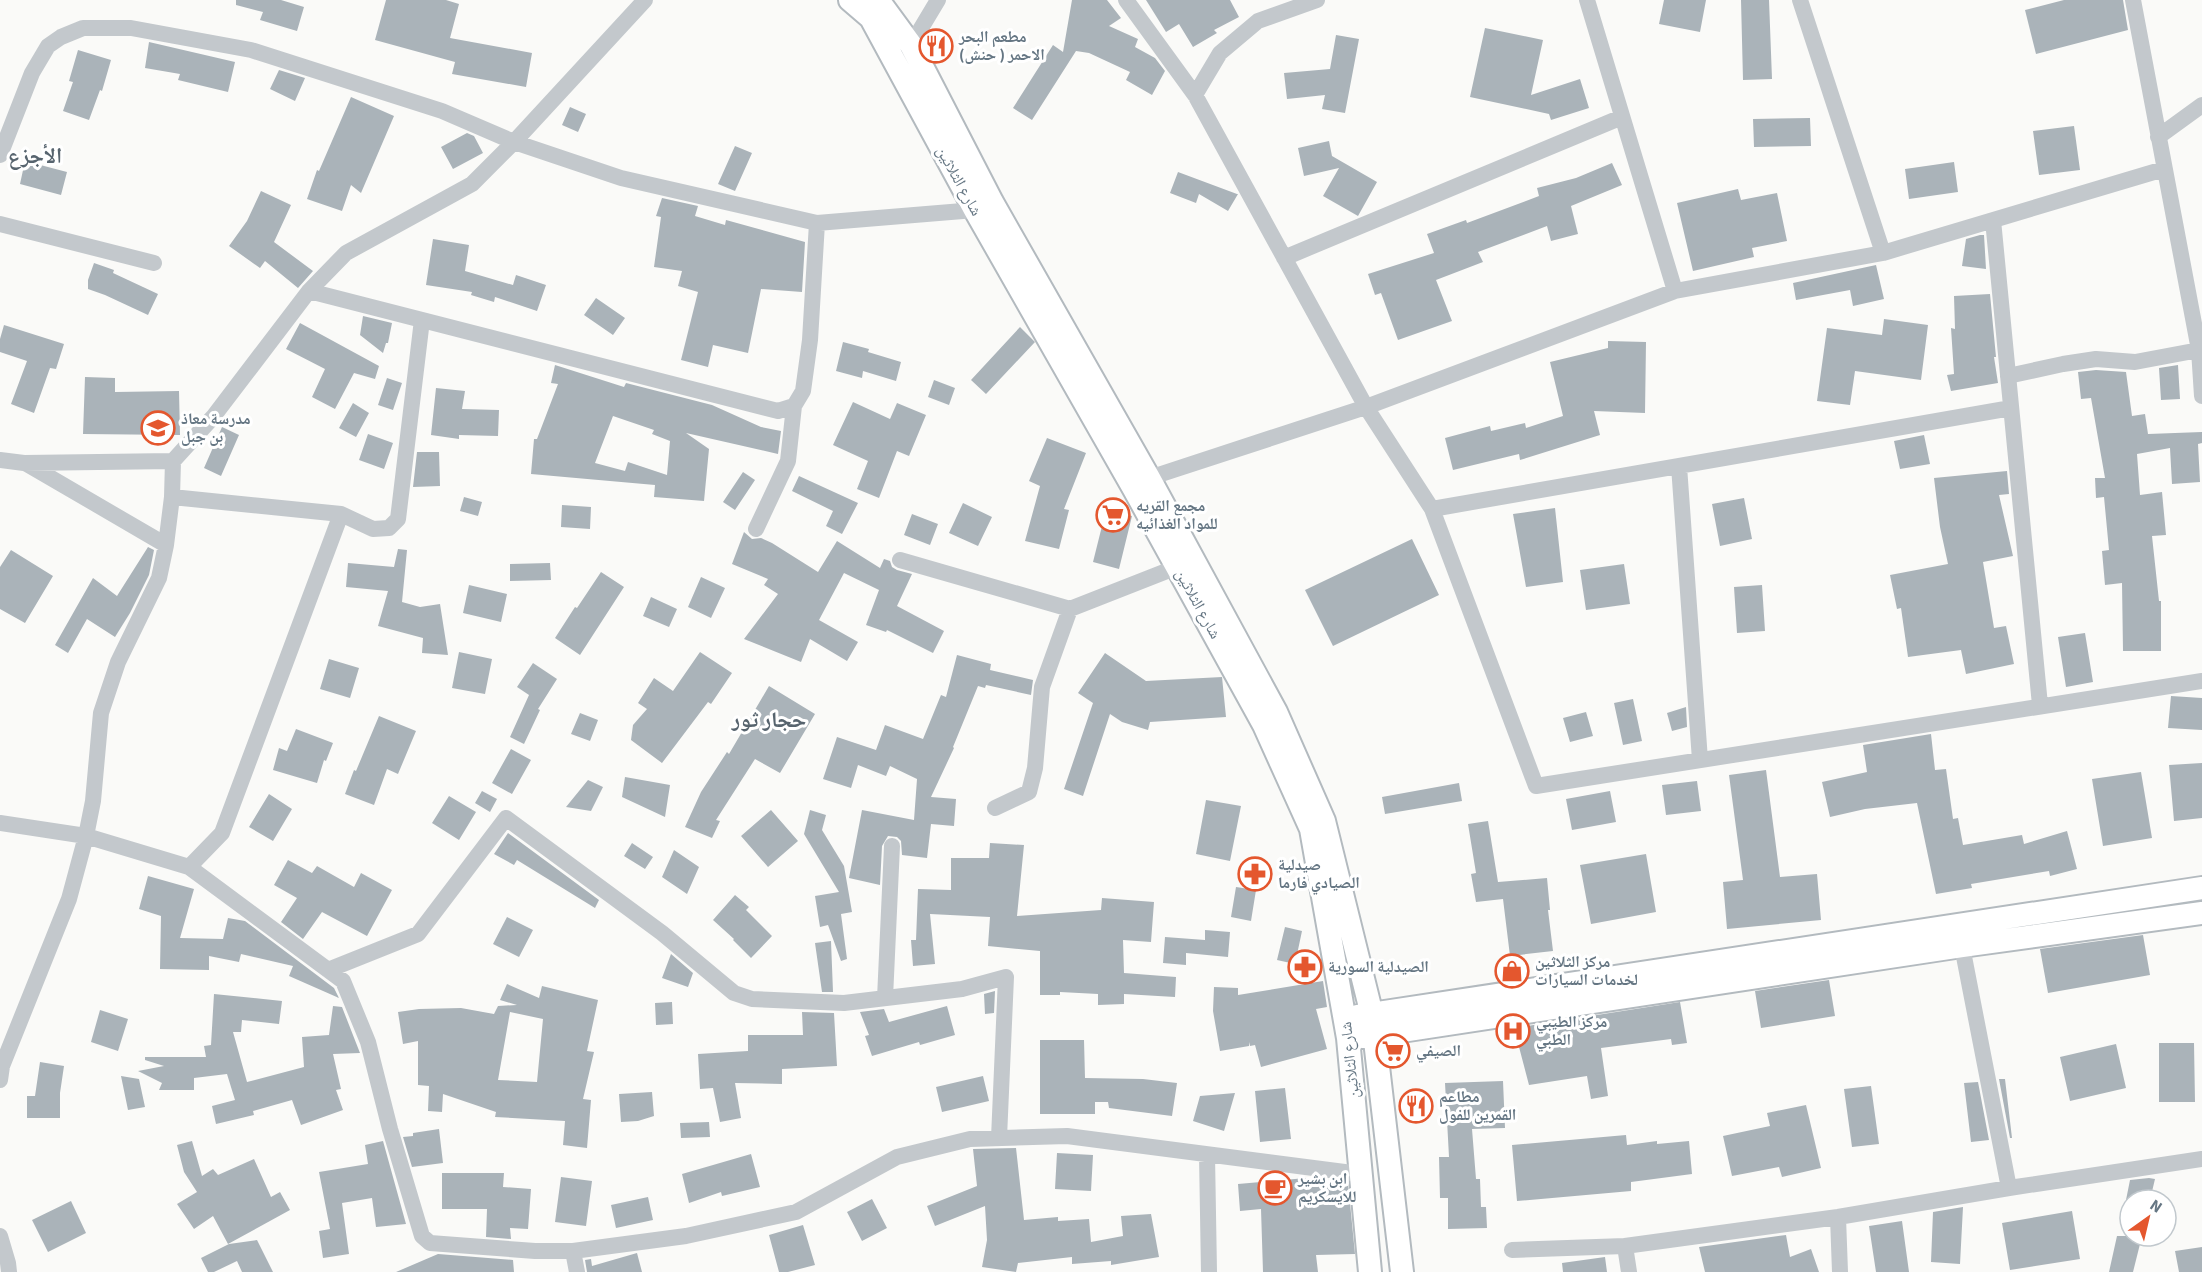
<svg xmlns="http://www.w3.org/2000/svg" width="2202" height="1272" font-family="'Source Sans 3','Noto Naskh Arabic',sans-serif">
	<style>
		.building { fill: #aab3b9; fill-rule: evenodd }
		.lines { fill: none; stroke-linecap: round; stroke-linejoin: round }
		.secondary-casing { stroke: #b3babf; stroke-width: 26 }
		.street { stroke: #c3c8cc; stroke-width: 16 }
		.secondary { stroke: #fff; stroke-width: 22 }
		.labels { text-anchor: middle; dominant-baseline: central; stroke-width: 6; stroke-linejoin: round; paint-order: stroke }
		.poi-label { font-size: 16px; font-weight: bold; fill: #657683; stroke: #fff; text-anchor: start }
		.street-label { font-size: 16px; fill: #657683; stroke: #fff }
		.district-label { font-size: 22px; font-weight: bold; fill: #57646e; stroke: #fff }
	</style>
	<rect width="100%" height="100%" fill="#fafaf8"/>
	<path class="building" d="M236 0H281L304 7 297 31 260 20 263 12 236 5Z
		M386 0H446L459 4 450 38 532 53 526 87 452 74 455 62 375 40Z
		M1072 0H1107L1121 18 1109 26 1138 39 1135 47 1155 58 1165 71 1152 95 1126 80 1130 72 1089 53 1076 51 1032 120 1013 108 1053 45 1063 52Z
		M1146 0H1230L1239 17 1214 30 1217 33 1193 47 1179 24 1166 32Z
		M1664 0H1706L1700 32 1659 24Z
		M1741 0H1769L1772 79 1743 80Z
		M2064 0H2123L2128 30 2036 54 2025 10Z
		M1485 28 1543 40 1531 95 1580 79 1589 108 1551 120 1549 114 1470 97Z
		M1336 35 1359 39 1345 113 1322 109 1325 95 1287 99 1284 73 1330 69Z
		M149 42 235 62 228 92 178 80 180 74 145 68Z
		M78 50 111 60 102 91 100 90 89 120 63 111 73 82 69 81Z
		M279 70 305 78 295 101 270 89Z
		M351 97 394 116 361 193 351 185 342 211 307 199 317 170 319 171Z
		M570 107 586 114 578 132 562 125Z
		M1810 118 1811 146 1754 147 1753 119Z
		M2074 126 2080 170 2039 175 2033 131Z
		M467 133 474 136 483 153 453 169 441 147Z
		M1329 141 1332 156 1377 182 1358 216 1323 196 1339 168 1304 176 1298 148Z
		M735 146 752 153 735 191 718 184Z
		M25 161 67 172 61 195 20 184Z
		M1954 162 1958 192 1909 199 1905 169Z
		M1612 163 1622 185 1571 206 1578 234 1551 241 1547 226 1478 252 1483 262 1436 280 1452 321 1398 340 1381 293 1375 295 1368 274 1434 253 1427 234 1466 220 1467 223 1539 196 1537 188 1576 178Z
		M1178 172 1237 194H1238L1228 211 1199 194 1196 203 1170 193Z
		M1738 189 1741 200 1777 193 1787 241 1752 248 1754 257 1693 271 1677 203Z
		M261 191 291 205 274 242 313 271 298 288 265 261 260 268 229 246 247 221Z
		M662 198 698 206 695 216 725 225 726 220 805 242 802 292 761 289 748 353 713 345 708 367 681 360 698 292 678 286 682 271 654 267 661 217 656 216Z
		M1980 235H1984L1986 269 1962 266 1966 239Z
		M433 239 469 245 465 271 513 285 516 275 546 285 537 311 495 297 494 302 471 295 472 292 426 285Z
		M94 263 114 270 113 273 158 294 148 315 105 295 88 289V280Z
		M1876 265 1884 299 1853 306 1850 290 1796 300 1793 283Z
		M1990 294 1996 357H1994L1998 383 1951 391 1947 375 1954 374 1951 328 1955 329 1954 296Z
		M596 298 625 318 613 335 584 315Z
		M363 316 392 323 388 343H386L383 353 360 335Z
		M1884 319 1928 325 1921 380 1855 371 1850 405 1817 401 1827 328 1882 335Z
		M300 323 379 366 375 379 354 373 335 409 312 397 325 369 286 349Z
		M4 325 64 344 56 369 50 368 34 413 11 404 27 361 0 352V339Z
		M1020 327 1035 342 986 394 971 380Z
		M1608 341 1646 342 1645 413 1594 411 1600 435 1520 460 1519 454 1453 470 1445 438 1490 426 1491 431 1525 423 1526 428 1563 416 1550 362 1608 348Z
		M843 342 869 349 868 352 901 362 896 381 863 371 862 378 836 371Z
		M555 365 624 387 626 383 712 405 761 427 781 431 778 454 686 433 709 449 704 501 654 497 655 485 531 474 534 439H537L558 384 551 383ZM613 416 654 430 652 434 670 441 667 475 628 462 625 471 595 463Z
		M2178 365 2180 399 2161 400 2159 368Z
		M2096 370 2126 372 2132 416 2145 414 2148 434 2202 432V443L2198 444 2200 482 2172 484 2170 448 2137 454 2140 495 2162 492 2166 535 2152 536 2159 601H2161V651H2123L2122 583 2105 585 2102 551 2109 550 2104 497 2096 498 2095 478H2105L2091 398 2081 399 2078 372Z
		M85 377 115 378V392L179 391 180 435 83 434Z
		M387 378 402 383 393 410 378 405Z
		M934 380 955 388 949 405 928 397Z
		M436 388 465 391 462 409 499 410 498 436 459 435V439L431 435Z
		M853 402 890 419 897 403 926 415 909 456 897 451 879 498 857 489 868 461 833 445Z
		M353 403 369 413 356 437 339 428Z
		M222 427 239 435 221 476 204 468Z
		M368 434 393 443 384 469 359 460Z
		M1924 435 1930 464 1900 469 1894 441Z
		M1047 438 1086 453 1064 509 1069 510 1059 549 1025 541 1040 486 1029 481Z
		M417 452H439L440 486 413 487Z
		M2007 471 2009 494 1999 495 2013 556 1983 562 1994 628 2006 626 2014 664 1966 674 1961 650 1908 657 1901 608 1897 609 1890 575 1948 564 1940 527 1934 478Z
		M743 472 755 480 735 510 723 502Z
		M799 476 858 503 842 534 826 526 833 511 792 491Z
		M464 497 482 502 478 516 460 511Z
		M1744 498 1752 539 1720 546 1712 504Z
		M963 503 992 517 978 546 949 533Z
		M562 505 591 507 590 529 561 527Z
		M1555 508 1563 582 1526 587 1513 514Z
		M1106 510 1132 516 1119 569 1093 562Z
		M912 514 938 524 930 545 904 535Z
		M744 532 752 539 761 538 772 543 818 572 837 541 880 568 884 559 890 561 892 567 897 570 912 574 897 606 944 631 933 653 887 630 886 632 866 625 879 590 844 573 819 620 858 642 847 661 810 639 801 662 744 639 778 594 764 585 768 579 732 564Z
		M1412 539 1439 595 1333 646 1305 590Z
		M148 547 154 550 149 575 130 613 115 637 87 619 68 653 55 645 93 578 117 596Z
		M398 549 407 550 402 602 420 607 440 604 448 655 422 653 423 638 378 626 388 591 346 587 348 563 394 567Z
		M11 550 53 576 25 623 0 609V567Z
		M550 563 551 580 510 581V564Z
		M1624 564 1630 604 1586 610 1580 570Z
		M601 572 624 587 580 655 555 638 575 607 577 608Z
		M701 577 725 588 711 618 688 607Z
		M469 585 507 594 501 622 463 613Z
		M1762 585 1765 631 1737 633 1734 587Z
		M651 597 677 609 669 627 643 616Z
		M2085 633 2093 682 2066 687 2058 637Z
		M459 652 492 659 485 694 452 688Z
		M700 652 732 673 711 704 708 702 662 763 631 740 633 725 647 709 638 703 654 678 673 691Z
		M1105 653 1146 681 1222 677 1226 717 1150 722 1148 730 1122 722 1110 714 1083 796 1064 789 1093 703 1078 693Z
		M957 655 991 664 990 670 1033 680 1031 695 986 685 985 688 978 686 953 747 954 748 931 797 956 799 954 826 931 824 927 858 902 855 901 841 897 837 888 836 882 846 880 885 849 878 862 810 914 820 917 779 890 766 886 776 858 765 851 788 823 779 837 737 876 750 885 725 923 739 941 695 946 697Z
		M329 659 359 668 350 698 320 689Z
		M533 663 557 679 538 709 540 710 524 744 510 737 529 695 517 687Z
		M769 686 815 714 780 773 755 759 716 820 720 821 712 838 685 827 701 792 727 752 729 754Z
		M2171 696 2202 698V730L2168 728Z
		M1633 699 1642 741 1623 745 1614 703Z
		M1686 707 1687 727 1672 731 1667 713Z
		M1586 712 1593 736 1570 742 1563 718Z
		M580 713 598 720 590 741 571 734Z
		M379 716 416 731 398 774 387 769 374 805 345 794 354 770 356 771Z
		M296 729 333 743 326 761 324 760 317 783 273 770 279 748 287 751Z
		M1931 734 1935 770 1946 769 1953 819 1958 818 1963 845 2022 835 2024 844 2067 831 2077 869 2050 876 2049 871 1971 884 1972 888 1936 894 1917 803 1865 809 1830 817 1822 782 1867 772 1863 745Z
		M511 749 531 760 512 794 492 783Z
		M2202 763V818L2174 821 2169 765Z
		M1766 770 1780 877 1817 874 1821 920 1727 929 1723 882 1743 880 1729 775Z
		M2141 772 2152 838 2103 846 2092 779Z
		M625 777 670 785 665 817 622 797Z
		M588 780 603 787 591 811 566 807Z
		M1697 781 1701 811 1666 815 1662 785Z
		M1459 783 1462 801 1385 814 1382 797Z
		M482 791 497 799 490 812 475 803Z
		M1610 791 1616 822 1572 830 1566 799Z
		M269 794 292 809 273 841 249 827Z
		M449 796 476 812 459 840 432 823Z
		M1206 800 1241 806 1230 861 1196 854Z
		M771 810 798 841 768 867 741 836Z
		M810 810 826 815 822 830 844 866 852 912 841 914 847 959 841 961 828 925 820 927 815 896 839 892 804 834Z
		M1488 821 1498 882 1547 878 1550 910H1548L1553 951 1510 956 1503 899 1476 902 1471 874 1476 873 1468 824Z
		M508 833 599 900 595 908 517 860 514 865 494 854Z
		M632 843 653 857 645 869 624 856Z
		M990 843 1024 845 1017 916 1101 910 1102 898 1154 902 1151 942 1123 940 1124 973 1176 977 1175 997 1124 994V1004L1098 1005V994L1060 992V995H1040V951L988 946 990 917 930 914 935 964 913 966 911 940H916L918 889 951 890V858H989Z
		M674 850 699 867 687 894 662 877Z
		M1646 854 1656 912 1591 924 1580 865Z
		M288 860 312 873 317 866 354 887 361 873 392 890 367 936 322 912 303 939 281 922 297 898 274 885Z
		M148 876 194 889 180 938 223 939 228 918 245 921 334 988 339 998 289 976 293 966 241 954 239 962 209 956V970L160 969 161 916 139 909Z
		M1236 887 1256 890 1251 921 1231 917Z
		M735 895 749 907 746 910 772 936 751 958 733 940 734 939 713 920Z
		M507 917 533 930 519 957 493 944Z
		M1285 927 1302 931 1295 964 1277 960Z
		M1205 930 1230 932 1228 957 1186 953V965L1163 963 1165 937 1205 940Z
		M2143 935 2150 975 2048 993 2040 949Z
		M831 941 833 992H822L815 943Z
		M671 954 693 973 688 987 662 978Z
		M1829 980 1835 1016 1761 1028 1755 991Z
		M1323 981 1327 1007 1316 1009 1327 1049 1261 1067 1255 1045 1250 1046V1042L1249 1046 1220 1051 1213 1011 1214 987 1238 988V995Z
		M507 984 539 998 542 986 598 1000 587 1051 594 1052 583 1099 591 1100 587 1148 563 1145 565 1121 495 1117 496 1112 443 1094 442 1112 428 1111 429 1086 418 1085V1041L403 1044 398 1012 419 1009 461 1008 494 1014 498 1006 517 1005 500 1000ZM510 1012 543 1019 537 1082 498 1080Z
		M995 991 994 1013 985 1014 984 994Z
		M214 994 282 1001 279 1024 242 1020 241 1032H233L247 1082 304 1067 302 1037 329 1035 333 1006 342 1007 360 1053 333 1054 341 1089 336 1090 343 1110 301 1125 292 1100 253 1111 254 1115 216 1124 212 1106 235 1100 227 1074 194 1078V1090H159L162 1083 138 1071 164 1066 145 1060V1057H206L204 1046 211 1045Z
		M672 1002 673 1024 656 1025 655 1003Z
		M1680 1002 1687 1043 1672 1045 1671 1039 1601 1048 1608 1096 1591 1099 1587 1076 1529 1085 1514 1028Z
		M947 1006 955 1035 920 1045 919 1042 872 1056 865 1036 869 1035 860 1012 884 1009 889 1022Z
		M100 1010 128 1019 118 1051 91 1042Z
		M802 1012 834 1013 837 1066 782 1069V1084L735 1083 741 1118 720 1122 713 1088 700 1089 698 1054 748 1051V1035H803Z
		M1040 1040H1084L1085 1078 1143 1079 1177 1083 1172 1116 1109 1108 1108 1102H1095V1114H1040Z
		M2159 1043H2194L2195 1102H2159Z
		M2116 1044 2126 1088 2070 1101 2060 1057Z
		M40 1062 64 1066 60 1093V1118H27V1096H35Z
		M121 1076 139 1079 145 1107 128 1110Z
		M983 1076 989 1101 942 1112 936 1087Z
		M1999 1079H2005L2012 1138H2010Z
		M1503 1081 1505 1128 1472 1129 1476 1179H1480L1481 1207H1486L1487 1228 1448 1229V1198H1440L1439 1157H1449L1445 1083Z
		M1978 1082 1989 1140 1971 1142 1964 1083Z
		M1871 1086 1879 1144 1852 1147 1844 1089Z
		M1285 1088 1291 1139 1260 1142 1255 1091Z
		M652 1092 654 1116 638 1121 621 1122 619 1094Z
		M1235 1093 1224 1131 1193 1121 1200 1096Z
		M1806 1105 1821 1168 1782 1177 1779 1167 1732 1176 1723 1136 1770 1126 1767 1113Z
		M709 1122 710 1137 681 1138 680 1123Z
		M439 1129 443 1163 412 1167 403 1137 413 1136V1133Z
		M1626 1135 1627 1145 1657 1141V1144L1689 1141 1692 1174 1631 1182V1191L1517 1201 1512 1145Z
		M192 1141 202 1176 213 1169 218 1175 254 1159 271 1197 280 1192 290 1210 228 1244 213 1216 194 1229 177 1204 197 1192 184 1172 177 1145Z
		M383 1141 406 1224 376 1227 372 1198 342 1203 349 1254 323 1258 319 1231 330 1229 319 1172 368 1164 365 1145Z
		M1016 1148 1024 1220 1058 1217V1221L1089 1219 1091 1242 1123 1236 1121 1216 1151 1214 1159 1257 1111 1265V1261L1072 1264V1257L1018 1263 1016 1272 982 1267 987 1240 985 1206 935 1226 927 1206 977 1186 973 1149Z
		M1057 1153 1093 1155 1091 1191 1055 1189Z
		M751 1154 760 1187 722 1196 721 1192 689 1203 682 1174Z
		M442 1173H504L503 1187 531 1189 528 1229 510 1228 511 1239 486 1237 487 1209H442Z
		M561 1177 592 1181 586 1226 555 1222Z
		M1306 1178 1348 1183 1355 1254 1316 1255 1318 1272H1263L1261 1209 1240 1211 1238 1184Z
		M2149 1178 2155 1179 2150 1200H2126L2130 1180Z
		M648 1197 653 1220 616 1228 611 1205Z
		M872 1199 887 1228 862 1241 847 1212Z
		M71 1201 86 1233 48 1252 32 1220Z
		M1963 1207 1960 1264 1931 1262 1933 1212Z
		M2072 1211 2080 1259 2010 1270 2002 1223Z
		M1902 1221 1909 1272H1876L1869 1226Z
		M803 1225 815 1265 788 1272H779L769 1235Z
		M1786 1235 1790 1257 1811 1249 1819 1272H1705L1699 1247Z
		M2117 1236H2142L2133 1272H2109Z
		M257 1240 273 1272H242L237 1261 214 1272H208L201 1258 229 1244Z
		M2202 1247V1272H2179L2175 1251Z
		M637 1253 642 1272H587L585 1260 591 1259 592 1266Z
		M438 1254 513 1260 514 1272H396Z
		M1605 1257 1607 1272H1563L1562 1263Z"/>
	<g class="lines">
		<g class="secondary-casing">
			<path id="secondary" d="M850 0 871 18 975 210 1134 489 1264 725 1311 829 1348 1038 1370 1272
				M878 0 911 45 992 202 1149 478 1276 712 1324 821 1372 1015 1402 1272
				M1358 1016 2202 888
				M1362 1037 1962 946 2202 913"/>
		</g>
		<path class="street" d="M1126 0 1195 95 1366 407 1432 509 1536 786 2202 681
			M1587 0 1675 291
			M1800 0 1883 253
			M2133 0 2199 350 2202 396
			M911 45 938 0
			M1195 95 1220 53 1258 21 1317 0
			M2158 137 2202 105
			M0 155 32 73 48 46 61 37 83 28H131L251 50 442 111 514 142 621 178 817 223
			M1993 220 2040 705
			M0 224 154 263
			M1284 258 1622 117
			M309 291 778 411 794 406 803 391 810 340 817 223 975 210
			M2008 376 2063 364 2096 359 2135 362 2199 350
			M0 460 24 463 173 461
			M27 464 166 545
			M1679 466 1700 760
			M1140 485 1149 478 1366 407 1675 291 1883 253 2164 169
			M172 497 341 514 373 529 389 528 398 519 422 320
			M1432 509 2011 408
			M756 529 788 461 794 406
			M900 560 1070 609 1177 567
			M995 808 1029 792 1035 768 1042 687 1070 609
			M0 823 86 836 189 867 343 981 368 1042 390 1129 422 1236 430 1243 535 1251H573L686 1236 796 1212 897 1157 970 1139 1067 1136 1360 1174
			M189 867 222 833 341 514
			M1960 936 2009 1188
			M328 970 418 934 506 818 662 933 734 993 752 999 844 1003 962 989 1006 977 999 1138
			M885 998 892 846
			M0 1080 2 1066 69 899 86 836 93 801 101 713 118 662 159 578 166 545 172 497 173 461 213 417 309 291 346 253 472 184 514 142 645 0
			M1207 1155 1209 1272
			M1838 1217 1840 1272
			M0 1236 8 1263 9 1272
			M1625 1246 1629 1272
			M1512 1250 1625 1246 1838 1217 2009 1188 2202 1159
			M573 1251 577 1272"/>
		<use href="#secondary" class="secondary"/>
	</g>
	<defs>
		<g id="restaurant-ring" transform="scale(1.725)"><circle r="9.5" fill="#fff" stroke="#e4572e" stroke-width="1.5"/><path d="M-5-6h1v4h1v-4h1v4h1v-4h1v5L-1.5 .5V6h-2V.5L-5-1ZM5-6V6H3V1.5H1.5Q1.5-4 5-6Z" fill="#e4572e"/></g>
		<g id="school-ring" transform="scale(1.725)"><circle r="9.5" fill="#fff" stroke="#e4572e" stroke-width="1.5"/><path d="M0-5L7-2L0 1L-7-2ZM-4 1L0 2.5L4 1V4Q0 6-4 4Z" fill="#e4572e"/></g>
		<g id="supermarket-ring" transform="scale(1.725)"><circle r="9.5" fill="#fff" stroke="#e4572e" stroke-width="1.5"/><path d="M-6-5.5h2.5l.6 2H6L4.5 2H-2.5L-4.4-4H-6ZM-1.5 3.2a1.3 1.3 0 1 0 .1 0ZM3 3.2a1.3 1.3 0 1 0 .1 0Z" fill="#e4572e"/></g>
		<g id="pharmacy-ring" transform="scale(1.725)"><circle r="9.5" fill="#fff" stroke="#e4572e" stroke-width="1.5"/><path d="M-2-6h4v4h4v4h-4v4h-4v-4h-4v-4h4Z" fill="#e4572e"/></g>
		<g id="shop-ring" transform="scale(1.725)"><circle r="9.5" fill="#fff" stroke="#e4572e" stroke-width="1.5"/><path d="M-5-2.5h2.3a2.7 3.5 0 0 1 5.4 0H5L5.5 6h-11ZM-1.5-2.5h3a1.5 2.3 0 0 0-3 0Z" fill="#e4572e"/></g>
		<g id="hospital-ring" transform="scale(1.725)"><circle r="9.5" fill="#fff" stroke="#e4572e" stroke-width="1.5"/><path d="M-5-5h3v3.5h4V-5h3V5h-3V1.5h-4V5h-3Z" fill="#e4572e"/></g>
		<g id="cafe-ring" transform="scale(1.725)"><circle r="9.5" fill="#fff" stroke="#e4572e" stroke-width="1.5"/><path d="M-5.5-4.5H6V0H3Q3 3.5 0 3.5H-2.5Q-5.5 3.5-5.5 0ZM3-3.2v2h1.7v-2ZM-6 4.5H4V6H-6Z" fill="#e4572e"/></g>
	</defs>
	<g fill-rule="evenodd">
		<use href="#restaurant-ring" x="936" y="46"/>
		<use href="#school-ring" x="158" y="428"/>
		<use href="#supermarket-ring" x="1113" y="515"/>
		<use href="#pharmacy-ring" x="1255" y="874"/>
		<use href="#pharmacy-ring" x="1305" y="967"/>
		<use href="#shop-ring" x="1512" y="971"/>
		<use href="#hospital-ring" x="1513" y="1031"/>
		<use href="#supermarket-ring" x="1393" y="1051"/>
		<use href="#restaurant-ring" x="1416" y="1106"/>
		<use href="#cafe-ring" x="1275" y="1188"/>
	</g>
	<g class="labels">
		<g class="poi-label">
			<text x="959" y="37">مطعم البحر<tspan x="959" dy="18">الاحمر ( حنش)</tspan></text>
			<text x="181" y="419">مدرسة معاذ<tspan x="181" dy="18">بن جبل</tspan></text>
			<text x="1136" y="506">مجمع القريه<tspan x="1136" dy="18">للمواد الغذائيه</tspan></text>
			<text x="1278" y="865">صيدلية<tspan x="1278" dy="18">الصيادي فارما</tspan></text>
			<text x="1535" y="962">مركز الثلاثين<tspan x="1535" dy="18">لخدمات السيارات</tspan></text>
			<text x="1328" y="967">الصيدلية السورية</text>
			<text x="1536" y="1022">مركز الطيبي<tspan x="1536" dy="18">الطبي</tspan></text>
			<text x="1416" y="1051">الصيفي</text>
			<text x="1439" y="1097">مطاعم<tspan x="1439" dy="18">القمرين للفول</tspan></text>
			<text x="1298" y="1179">ابن بشير<tspan x="1298" dy="18">للايسكريم</tspan></text>
		</g>
		<g class="street-label">
			<text transform="translate(959 181) rotate(61)">شارع الثلاثين</text>
			<text transform="translate(1198 604) rotate(61)">شارع الثلاثين</text>
			<text transform="translate(1350 1060) rotate(-96)">شارع الثلاثين</text>
		</g>
		<g class="district-label">
			<text x="35" y="156">الأجزع</text>
			<text x="769" y="720">حجار ثور</text>
		</g>
	</g>
	<g transform="translate(2148 1218) rotate(34)"><circle r="28" fill="#ffffff" stroke="#c1c8cd" stroke-width="1.5"/>
	<path d="M0-4.5L10 22L0 15L-10 22Z" fill="#e4572e"/>
	<text y="-9" font-size="16" font-weight="bold" text-anchor="middle" fill="#657683">N</text>
	</g>
</svg>
